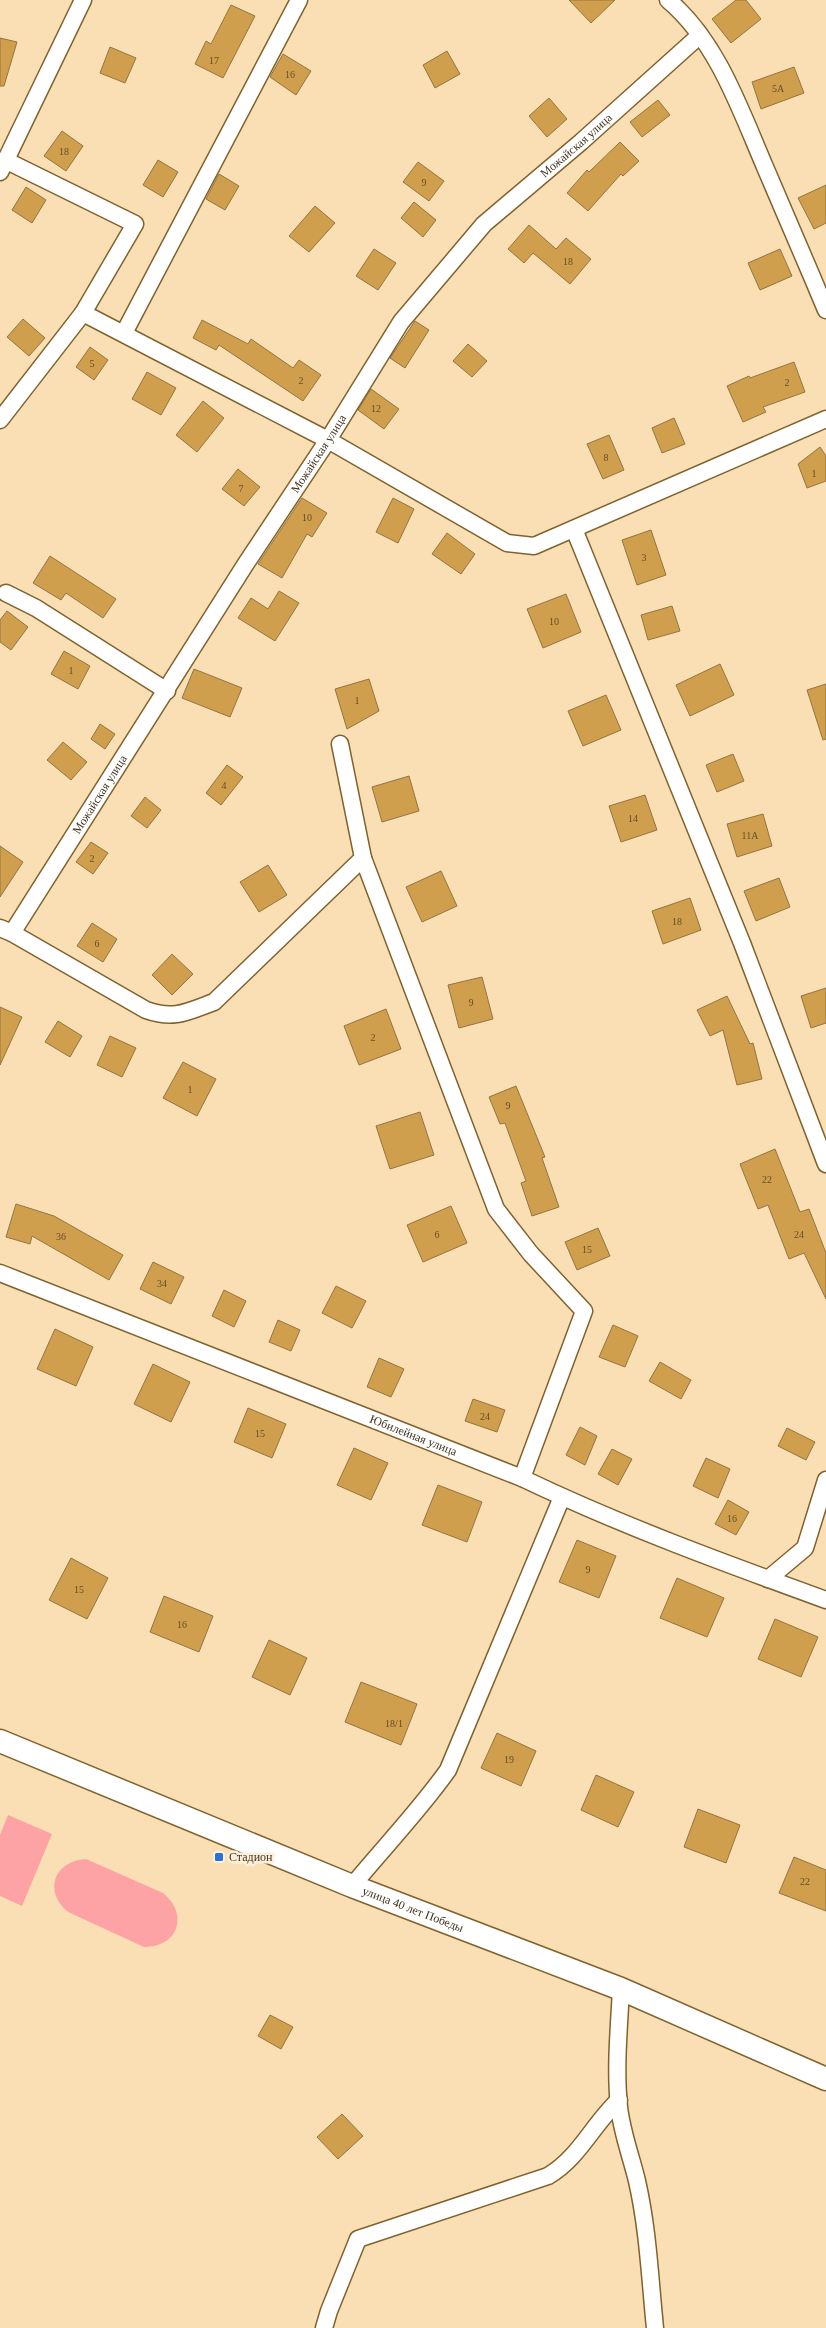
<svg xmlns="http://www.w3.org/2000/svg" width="826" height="2328" font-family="'Times New Roman',serif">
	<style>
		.green { fill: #fea3a5 }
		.building { fill: #d09f4d; stroke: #947440 }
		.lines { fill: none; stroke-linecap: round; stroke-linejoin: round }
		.street-casing { stroke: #80622d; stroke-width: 19 }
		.secondary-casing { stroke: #80622d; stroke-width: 25 }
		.street { stroke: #fff; stroke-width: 16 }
		.secondary { stroke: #fff; stroke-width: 22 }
		.poi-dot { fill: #2872de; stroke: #fdefd9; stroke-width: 2 }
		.labels { text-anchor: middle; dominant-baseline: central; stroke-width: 5; stroke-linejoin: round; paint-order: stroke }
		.number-label { font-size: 10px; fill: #654e29 }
		.street-label { font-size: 12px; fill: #41331d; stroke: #fdefd9 }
		.poi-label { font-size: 12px; fill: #41331d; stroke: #fdefd9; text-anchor: start }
	</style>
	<rect width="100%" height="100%" fill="#fbdfb4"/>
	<path class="green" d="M8 1815 52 1834 22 1906 0 1896V1835Z
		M86 1859 163 1893C189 1914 179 1947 144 1947L68 1912C43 1891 54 1861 86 1859Z"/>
	<path class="building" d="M569 0H615L591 23Z
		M736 0H746L761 19 731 43 712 19Z
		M231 5 255 16 223 78 195 64 206 41 211 44Z
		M0 38 17 42 4 86H0Z
		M110 47 136 58 125 83 100 73Z
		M447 51 460 74 435 88 423 65Z
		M283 54 311 71 296 95 270 77Z
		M794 67 804 93 761 109 752 82Z
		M549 98 567 119 547 137 529 116Z
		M658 100 670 115 642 137 630 122Z
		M62 131 83 146 66 171 44 156Z
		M620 142 639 161 623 176 621 174 588 211 567 193 587 170 589 172Z
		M158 160 178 172 163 197 143 185Z
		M418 162 444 181 429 201 403 182Z
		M219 174 239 186 225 210 206 199Z
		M826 185V223L814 229 798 198Z
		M26 187 46 200 32 223 12 210Z
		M414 202 436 220 423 237 401 218Z
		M315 206 335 223 309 252 289 236Z
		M529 225 556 249 566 238 591 259 570 284 533 253 524 263 508 249Z
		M374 249 396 263 378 290 356 276Z
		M780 249 792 276 760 290 748 263Z
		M23 319 45 338 29 356 7 337Z
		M202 320 248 344 251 339 293 368 299 360 321 375 303 401 219 345 216 350 193 338Z
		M415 321 429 330 405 368 390 358Z
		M468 344 487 361 472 377 453 361Z
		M90 347 108 360 94 380 76 367Z
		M794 362 805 392 763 407 766 412 743 422 727 386 749 376 750 378Z
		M147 372 176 388 161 415 132 399Z
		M371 389 399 409 384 429 358 410Z
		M203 401 224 418 197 452 176 435Z
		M674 418 685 444 662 453 652 428Z
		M609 435 624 470 603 479 587 444Z
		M820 447 826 456V481L807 488 798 464Z
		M238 469 260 487 244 506 222 489Z
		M302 498 327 513 312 537 307 534 282 578 258 564Z
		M393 498 414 509 398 543 376 532Z
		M651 530 666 575 637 585 622 540Z
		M447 533 475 554 461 574 432 554Z
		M50 556 116 599 103 618 66 593 61 600 33 583Z
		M279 591 299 603 275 641 238 618 251 598 268 609Z
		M566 594 581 632 543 648 527 609Z
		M672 606 680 631 648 640 641 615Z
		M7 611 28 627 11 650 0 642V620Z
		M64 651 90 666 78 689 51 674Z
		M720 664 734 695 690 716 676 685Z
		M194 669 242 688 230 717 182 698Z
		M369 679 379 711 347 729 335 689Z
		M826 684V739L823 740 807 690Z
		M606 695 621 730 583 746 568 711Z
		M100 724 115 734 105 749 91 739Z
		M63 742 87 762 71 780 47 760Z
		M733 754 744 781 717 792 706 765Z
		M227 765 243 777 221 805 206 793Z
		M409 776 419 811 382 822 372 787Z
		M645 795 657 830 621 842 609 806Z
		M145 797 161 810 147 828 131 816Z
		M763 814 772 846 737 857 727 824Z
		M91 842 108 853 93 874 76 862Z
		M0 846 23 862 0 897Z
		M268 865 287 895 259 912 240 882Z
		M441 871 457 906 422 922 406 887Z
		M779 878 790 907 756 921 744 891Z
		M690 898 701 930 663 944 652 911Z
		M92 923 117 939 103 962 77 946Z
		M172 954 193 974 172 995 152 975Z
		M482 977 493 1019 459 1028 448 985Z
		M826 988V1023L811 1028 801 996Z
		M727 996 750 1044 753 1043 762 1079 737 1085 723 1030 710 1036 697 1010Z
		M0 1007 22 1017 0 1065Z
		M386 1009 401 1049 359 1065 344 1026Z
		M58 1021 82 1036 70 1057 45 1042Z
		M110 1036 136 1048 122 1077 97 1065Z
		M183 1062 216 1079 197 1116 163 1098Z
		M516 1086 545 1157 542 1158 559 1207 532 1216 521 1183 526 1181 505 1123 500 1124 489 1097Z
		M420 1112 434 1155 390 1169 376 1126Z
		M775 1149 800 1212 809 1209 826 1253V1299L804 1253 789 1259 768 1205 758 1209 740 1164Z
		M16 1204 54 1216 123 1255 109 1280 32 1236 30 1244 6 1237Z
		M451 1206 467 1243 423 1262 407 1225Z
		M598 1228 610 1256 577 1270 565 1242Z
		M153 1262 184 1277 171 1304 140 1289Z
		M336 1286 366 1301 352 1328 322 1313Z
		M224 1290 246 1301 234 1327 212 1316Z
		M278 1320 300 1330 291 1351 269 1342Z
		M613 1325 638 1336 625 1367 599 1357Z
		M55 1329 93 1347 76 1386 37 1369Z
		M379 1358 404 1369 391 1397 367 1387Z
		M660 1362 691 1380 681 1399 649 1381Z
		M153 1364 190 1382 171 1422 134 1404Z
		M473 1399 505 1410 497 1432 465 1421Z
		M248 1408 286 1424 272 1458 234 1442Z
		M580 1427 597 1436 585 1465 566 1455Z
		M787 1428 815 1442 806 1460 778 1446Z
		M354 1448 388 1463 371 1500 337 1485Z
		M612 1449 632 1459 618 1485 598 1474Z
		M706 1458 730 1469 718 1498 693 1486Z
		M438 1485 482 1502 467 1542 422 1525Z
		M728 1500 749 1512 736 1535 715 1524Z
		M577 1540 616 1556 599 1598 559 1582Z
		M71 1558 108 1578 87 1619 49 1600Z
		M677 1578 724 1598 707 1637 660 1618Z
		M164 1596 213 1616 199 1652 150 1632Z
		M775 1619 818 1637 801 1677 758 1659Z
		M269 1640 307 1658 290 1695 252 1677Z
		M361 1682 417 1704 401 1745 345 1722Z
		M497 1733 536 1751 521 1786 481 1768Z
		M596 1775 634 1792 618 1827 581 1810Z
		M698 1809 740 1825 726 1863 684 1847Z
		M794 1857 826 1870V1911L779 1893Z
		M270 2015 293 2027 281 2049 258 2036Z
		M342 2114 363 2136 338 2159 317 2137Z"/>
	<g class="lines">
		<g class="street-casing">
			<g id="street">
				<path d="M668 0C717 41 740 109 765 167 785 214 806 262 826 310"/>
				<path d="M7 161 135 224 83 313"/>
				<path d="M0 172 83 0"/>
				<path d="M124 333 299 0"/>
				<path d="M0 420 83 313 328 440 507 543 534 546 826 419"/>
				<path d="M574 529 742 943 826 1164"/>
				<path d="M6 593 36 608 167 691"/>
				<path d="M363 858 496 1209 531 1254 584 1311 522 1478"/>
				<path d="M0 928 12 933 146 1010C174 1020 187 1012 214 1002L363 858 340 744"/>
				<path id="s1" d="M12 933 245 565 328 440 401 322 484 224 581 142 699 36"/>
				<path id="s2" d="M0 1273 522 1478C620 1525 724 1563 826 1600"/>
				<path d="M768 1579 805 1548 826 1480"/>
				<path d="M352 1886C384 1847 419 1811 448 1770L562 1497"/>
				<path d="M621 1989C619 2028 615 2068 619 2107 622 2133 631 2156 637 2181 648 2229 650 2279 655 2328"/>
				<path d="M324 2328 329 2311 358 2239 548 2176C579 2158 593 2124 619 2100"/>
			</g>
		</g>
		<g class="secondary-casing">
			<g id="secondary">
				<path id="s3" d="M0 1741 352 1886 621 1989 826 2079"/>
			</g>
		</g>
		<use href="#street" class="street"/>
		<use href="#secondary" class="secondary"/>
	</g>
	<rect class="poi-dot" x="214" y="1852" width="10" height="10" rx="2.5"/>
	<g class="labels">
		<g class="number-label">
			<text x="214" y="60">17</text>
			<text x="290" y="74">16</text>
			<text x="778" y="88">5А</text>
			<text x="64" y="151">18</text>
			<text x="424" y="182">9</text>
			<text x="568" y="261">18</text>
			<text x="92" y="363">5</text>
			<text x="301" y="380">2</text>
			<text x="787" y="382">2</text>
			<text x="376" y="408">12</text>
			<text x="606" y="457">8</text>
			<text x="814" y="473">1</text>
			<text x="241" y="488">7</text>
			<text x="307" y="517">10</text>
			<text x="644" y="557">3</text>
			<text x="554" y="621">10</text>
			<text x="71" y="670">1</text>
			<text x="357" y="700">1</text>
			<text x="224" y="785">4</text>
			<text x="633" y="818">14</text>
			<text x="750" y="835">11А</text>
			<text x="92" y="858">2</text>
			<text x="677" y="921">18</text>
			<text x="97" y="943">6</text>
			<text x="471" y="1002">9</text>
			<text x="373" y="1037">2</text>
			<text x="190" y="1089">1</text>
			<text x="508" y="1105">9</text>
			<text x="767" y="1179">22</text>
			<text x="437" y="1234">6</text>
			<text x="799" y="1234">24</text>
			<text x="61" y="1236">36</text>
			<text x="587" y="1249">15</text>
			<text x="162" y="1283">34</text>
			<text x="485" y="1416">24</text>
			<text x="260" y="1433">15</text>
			<text x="732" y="1518">16</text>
			<text x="588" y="1569">9</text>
			<text x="79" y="1589">15</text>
			<text x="182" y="1624">16</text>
			<text x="394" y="1723">18/1</text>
			<text x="509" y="1759">19</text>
			<text x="805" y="1881">22</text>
		</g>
		<g class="street-label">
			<text stroke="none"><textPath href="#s1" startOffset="974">Можайская улица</textPath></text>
			<text stroke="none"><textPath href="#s1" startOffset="569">Можайская улица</textPath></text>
			<text stroke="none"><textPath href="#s1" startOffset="164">Можайская улица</textPath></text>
			<text stroke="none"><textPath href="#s2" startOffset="444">Юбилейная улица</textPath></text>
			<text stroke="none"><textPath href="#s3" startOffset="446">улица 40 лет Победы</textPath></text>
		</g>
		<g class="poi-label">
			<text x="229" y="1857">Стадион</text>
		</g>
	</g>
</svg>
